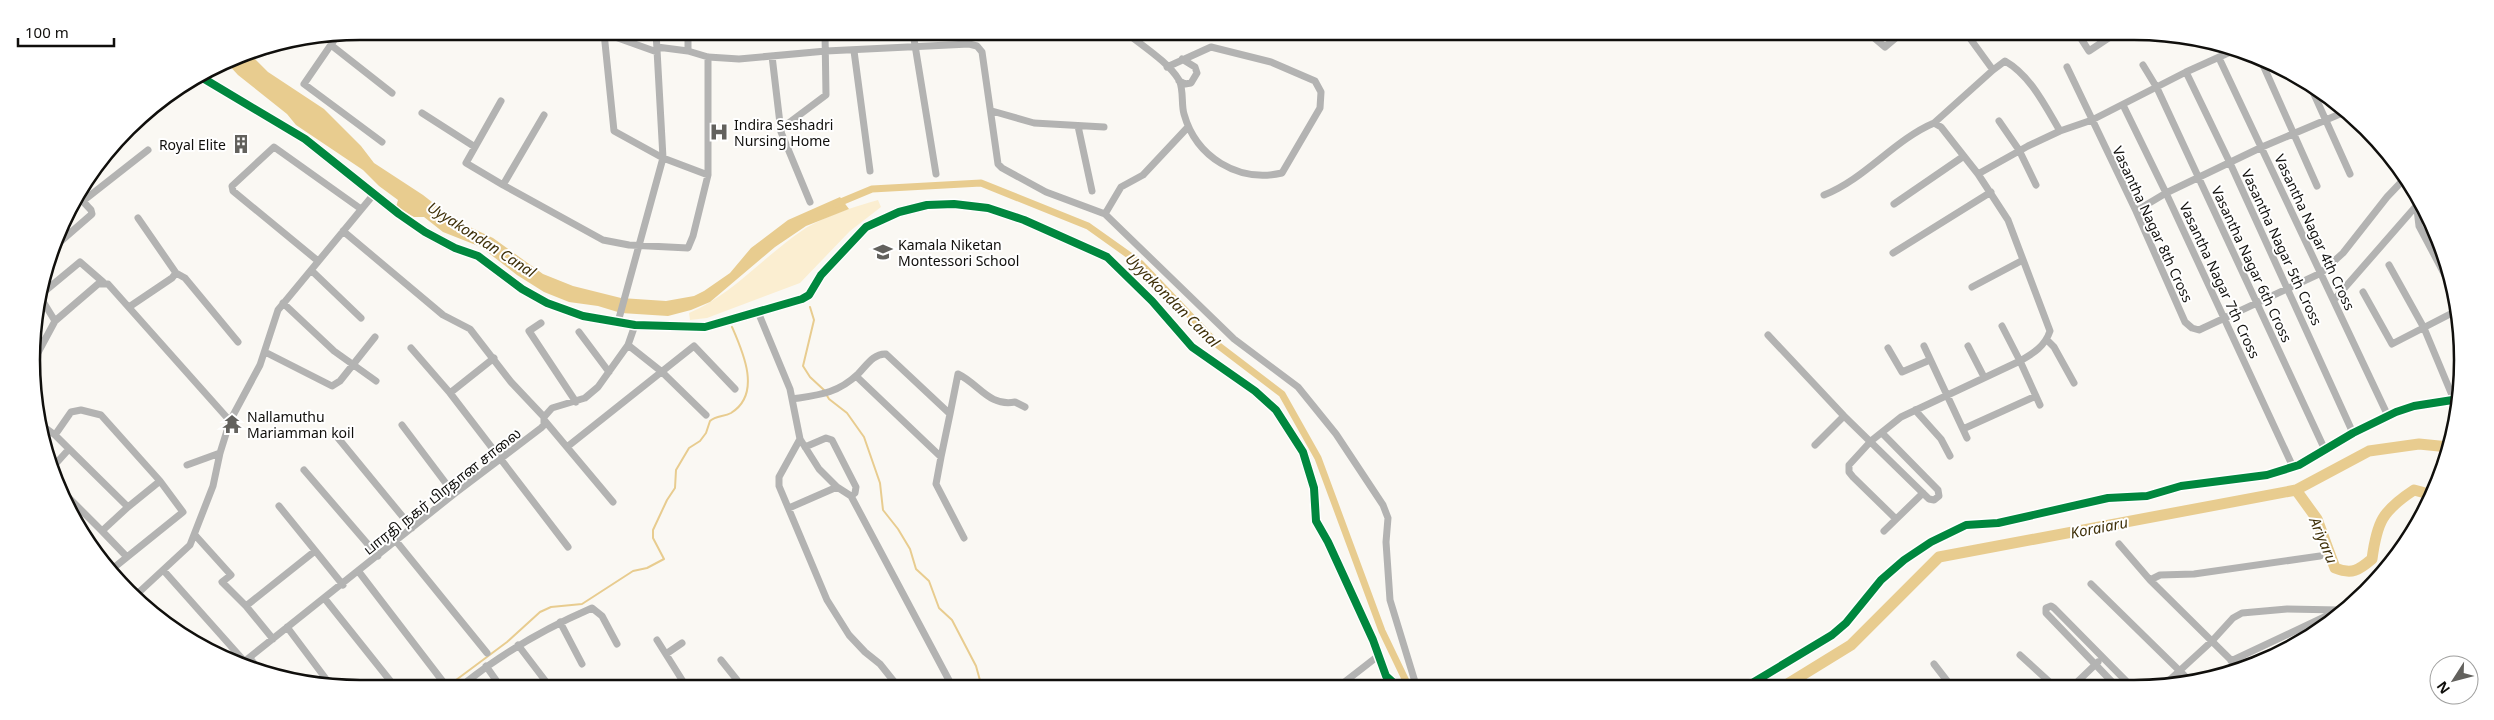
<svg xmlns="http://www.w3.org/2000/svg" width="2494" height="720" font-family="'Noto Sans','Noto Sans Tamil',sans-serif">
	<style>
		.green { fill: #fbeed1 }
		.water { fill: #e8cc8f }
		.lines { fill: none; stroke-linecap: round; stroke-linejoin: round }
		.stream { stroke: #e8cc8f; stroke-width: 2 }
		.canal { stroke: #e8cc8f; stroke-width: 7 }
		.river { stroke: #e8cc8f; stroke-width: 11 }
		.street { stroke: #b3b3b2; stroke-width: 7 }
		.secondary { stroke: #b3b2b0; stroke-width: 10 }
		.cycleway-casing { stroke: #fff; stroke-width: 11 }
		.cycleway { stroke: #00873e; stroke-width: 8 }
		.labels { text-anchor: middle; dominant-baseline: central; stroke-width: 4; stroke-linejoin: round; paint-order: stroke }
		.poi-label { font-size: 14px; fill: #100f0c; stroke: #fff; text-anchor: start }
		.street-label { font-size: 14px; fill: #100f0c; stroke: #fff }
		.water-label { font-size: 15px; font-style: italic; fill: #3f3009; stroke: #fff }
		.rim { fill: none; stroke: #100f0c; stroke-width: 2.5 }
	</style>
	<rect width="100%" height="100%" fill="#faf8f3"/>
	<path class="green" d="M878 200 881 207 850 231 800 283 707 318 690 320 689 313C732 295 764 256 803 230 822 217 856 206 878 200Z"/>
	<path class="water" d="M248 52 268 72 324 109 361 146 374 163 423 195 455 220 493 238 543 274 573 286 621 298 666 301 694 296 704 291 730 273 751 248 788 220 840 197 849 209 806 226 775 247 710 302 691 310 668 316 621 313 598 306 569 302 544 292 517 275 481 247 443 232 424 217H414L396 207 398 200 379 186 363 170 296 125 287 114 238 75 226 62Z"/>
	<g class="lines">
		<path class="stream" d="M810 307 814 320 803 366 810 377 824 390
			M826 394 829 399 847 413 864 437 880 483 883 510 898 529 910 549 916 569 929 581 939 608 952 620 976 666 981 684
			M452 683 507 642 540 612 551 607 582 604 633 571 647 568 664 559 653 538V530L667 500 675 488 676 470 689 448 700 441 706 433 710 421C716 415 724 417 731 413 762 394 743 352 732 327"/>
		<path class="canal" d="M836 204 872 189 981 183 1088 226 1140 263 1219 346 1282 394 1318 458 1382 631 1406 681"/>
		<path class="river" d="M2296 490 2317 519 2335 568C2352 575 2359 570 2372 559 2377 522 2382 511 2414 490L2429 494 2431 497
			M1786 685 1851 645 1939 557 2296 490 2369 451 2419 444 2449 447"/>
		<path class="street" d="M339 33 304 84 382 142
			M913 33 936 174
			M1128 34C1144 47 1168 62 1179 80 1184 90 1181 104 1184 114 1196 157 1238 183 1282 173L1320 108 1321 92 1315 81 1271 62 1211 47 1167 67
			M1872 36 1885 47 1898 36
			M1969 37 1993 70 2005 61C2031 76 2045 106 2060 131
			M2080 37 2089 51 2110 37
			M331 45 392 93
			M657 47 688 51 708 57 739 59 826 51 969 44 977 46 982 52 998 164 1002 168 1046 192 1105 214 1234 339 1298 387 1336 434 1383 505 1388 518 1386 542 1390 600 1416 685
			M268 51 272 45
			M688 51V32
			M854 51 870 171
			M657 52 604 33 614 131 663 158 708 175V57
			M772 56 781 132
			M2259 56 2317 186
			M2219 58 2388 416
			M2143 65 2157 88 2325 450
			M2067 67 2136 211 2185 322 2192 328 2199 330 2321 273 2343 253 2387 197 2407 176
			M2186 72 2230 163 2353 433
			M1179 81 1185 84 1191 83 1197 73 1195 67 1182 59
			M2309 83 2350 174
			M501 101 466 163 503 185
			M2123 105 2166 193 2293 467
			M992 111 1034 123 1104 127
			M422 113 475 147
			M544 115 503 185 603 240 629 245 688 248 693 236 708 175
			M1999 121 2019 150 2036 185
			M1934 123 1993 70
			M1078 126 1092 191
			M2415 192 2419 226 2457 298
			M1824 195C1865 179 1894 140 1934 123L1941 127 1978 174
			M83 201 148 150
			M810 202 781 132 782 128 826 95 825 33
			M1894 204 1964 156
			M2136 211 2166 193 2262 147 2347 111
			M1105 214 1121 187 1143 175 1188 127
			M343 231 443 315 470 329 511 382 544 417
			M53 248 92 214 91 210 77 195
			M1893 253 1991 192
			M318 261 233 191 232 186 274 147 361 209
			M2389 265 2424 328 2454 400
			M312 271 361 318
			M176 273 185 278 238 342
			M1972 287 2023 260
			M2363 292 2392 344 2458 310
			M39 296 80 262 103 282
			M2334 300 2417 205
			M283 303 334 351 376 381
			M129 307 172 278 176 273 138 218
			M758 312 790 389 800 439 779 477V486L827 600 849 635 865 652 880 664 896 684
			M55 321 98 284H108L230 421
			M618 322 663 158 656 32
			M541 323 529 331 576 402
			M579 332 609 372
			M1768 335 1844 416 1929 499 1934 500 1939 496 1938 490 1882 433
			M2047 340 2054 347 2074 383
			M628 345 662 372 706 415
			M1924 346 1967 438
			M1968 346 1984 377
			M411 348 450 393 568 547
			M1888 348 1902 372 1930 360
			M265 352 332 386 340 381 375 337
			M34 360 55 321 39 295
			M450 393 494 358
			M792 399C818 395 837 394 858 374 866 366 874 353 886 354L950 414 941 457 856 376
			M2040 405 2020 361C2034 353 2045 346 2050 331L2008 220 1978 174 2028 146 2060 131 2092 120 2186 72 2237 49
			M1915 410 1941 439 1950 456
			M950 414 958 374C979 384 989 407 1015 402L1025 407
			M545 421 613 502
			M40 424 55 435 128 507 102 531 127 557
			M402 425 454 494
			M1963 429 2036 396
			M55 435 71 412 81 410 101 415 160 481 128 507
			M338 438 412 528
			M1815 445 1844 416
			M567 447 694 346 735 389
			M805 447 826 438 832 440 856 487 855 493 851 496
			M941 457 936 484 964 538
			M187 465 220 453
			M51 469 69 449
			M304 470 378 556
			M58 487 102 531
			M837 487 851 496 951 684
			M279 506 343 585
			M789 508 837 487 819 469 800 439
			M1896 519 1853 477 1849 472V465L1871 441 1901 417 2020 361 2002 326
			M1884 531 1923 493
			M195 535 231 575 222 582 246 606 273 639
			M396 541 487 653
			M2119 544 2150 580 2238 667
			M111 570 183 512 160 481
			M164 571 245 662
			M359 572 444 683
			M2150 580 2160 575 2194 574 2320 556
			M2091 584 2191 682
			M136 595 190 545 213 486 220 453 230 421 260 365 278 310 374 194
			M325 599 392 683
			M246 606 315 551
			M560 622 582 664
			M287 627 329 683
			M657 640 684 683
			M518 645 547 683
			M666 654 682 643
			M2020 655 2054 686
			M250 658 260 672
			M721 660 737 680
			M2231 661 2337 611
			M1934 664 1951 686
			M240 665 454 494 541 428 544 425V417L552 408 585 398 598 387 628 345 635 325
			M486 666 498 683
			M465 683C505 651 546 628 592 608L602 616 617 644
			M1342 684 1378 656
			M1749 685 1832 635 1846 623 1881 580 1904 560 1931 542 1966 525 1998 523 2108 498 2147 496 2181 486 2267 475 2299 465 2353 433 2396 412 2414 406 2459 399
			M2073 686 2098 662
			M2116 686 2046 613V608L2051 606 2054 608 2131 686
			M2163 686 2212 641 2233 618 2242 613 2287 609 2339 610"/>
		<path class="secondary" d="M201 77 305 139 399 214 425 232 455 248 478 256 522 289 547 303 583 316 635 325 705 327 802 299 809 295 821 275 866 227 899 212 927 205 954 204 988 208 1024 220 1107 257 1152 301 1192 347 1255 391 1276 410 1303 452 1314 488 1316 521 1328 542 1373 640 1386 676 1396 685"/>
		<g class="cycleway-casing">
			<path id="cycleway" d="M201 77 305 139 399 214 425 232 455 248 478 256 522 289 547 303 583 316 635 325 705 327 802 299 809 295 821 275 866 227 899 212 927 205 954 204 988 208 1024 220 1107 257 1152 301 1192 347 1255 391 1276 410 1303 452 1314 488 1316 521 1328 542 1373 640 1386 676 1396 685
				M1749 685 1832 635 1846 623 1881 580 1904 560 1931 542 1966 525 1998 523 2108 498 2147 496 2181 486 2267 475 2299 465 2353 433 2396 412 2414 406 2459 399"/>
		</g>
		<use href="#cycleway" class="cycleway"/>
	</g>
	<defs>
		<g id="hospital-bare" transform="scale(1.5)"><path d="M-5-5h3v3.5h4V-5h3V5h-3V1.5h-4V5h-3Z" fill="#62615d" stroke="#fff" stroke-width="2.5" paint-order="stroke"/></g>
		<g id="building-bare" transform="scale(1.5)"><path d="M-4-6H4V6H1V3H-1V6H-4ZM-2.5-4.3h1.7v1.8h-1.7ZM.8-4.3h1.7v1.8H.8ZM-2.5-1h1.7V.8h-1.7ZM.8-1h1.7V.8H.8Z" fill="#62615d" stroke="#fff" stroke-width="2.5" paint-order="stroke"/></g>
		<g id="school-bare" transform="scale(1.5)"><path d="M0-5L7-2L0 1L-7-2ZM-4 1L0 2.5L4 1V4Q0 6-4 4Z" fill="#62615d" stroke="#fff" stroke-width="2.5" paint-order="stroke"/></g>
		<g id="temple-bare" transform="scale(1.5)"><path d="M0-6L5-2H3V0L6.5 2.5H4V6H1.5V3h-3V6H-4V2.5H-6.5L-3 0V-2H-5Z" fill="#62615d" stroke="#fff" stroke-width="2.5" paint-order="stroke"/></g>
	</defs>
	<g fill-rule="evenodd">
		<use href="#hospital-bare" x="719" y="132"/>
		<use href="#building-bare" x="241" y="144"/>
		<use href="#school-bare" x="883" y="252"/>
		<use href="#temple-bare" x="232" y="424"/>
	</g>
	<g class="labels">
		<g class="poi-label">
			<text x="734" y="124">Indira Seshadri<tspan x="734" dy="16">Nursing Home</tspan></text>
			<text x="226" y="144" text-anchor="end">Royal Elite</text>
			<text x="898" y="244">Kamala Niketan<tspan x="898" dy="16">Montessori School</tspan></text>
			<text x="247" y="416">Nallamuthu<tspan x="247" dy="16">Mariamman koil</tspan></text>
		</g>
		<g class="street-label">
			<text transform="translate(2153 224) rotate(65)">Vasantha Nagar 8th Cross</text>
			<text transform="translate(2315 232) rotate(65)">Vasantha Nagar 4th Cross</text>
			<text transform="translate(2282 247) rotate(65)">Vasantha Nagar 5th Cross</text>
			<text transform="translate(2252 264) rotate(65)">Vasantha Nagar 6th Cross</text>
			<text transform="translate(2220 280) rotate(65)">Vasantha Nagar 7th Cross</text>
			<text transform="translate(442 491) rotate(-38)">பாரதி நகர் பிரதான சாலை</text>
		</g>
		<g class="water-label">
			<text transform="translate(482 239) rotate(33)">Uyyakondan Canal</text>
			<text transform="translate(1173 300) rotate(45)">Uyyakondan Canal</text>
			<text transform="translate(2099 527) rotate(-11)">Koraiaru</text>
			<text transform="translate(2324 540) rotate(67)">Ariyaru</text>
		</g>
	</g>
	<path d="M0 0H2494V720H0ZM360 40H2134A320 320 0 0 1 2454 360V360A320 320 0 0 1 2134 680H360A320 320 0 0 1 40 360V360A320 320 0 0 1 360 40Z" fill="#fff" fill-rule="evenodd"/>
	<path class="rim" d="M360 40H2134A320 320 0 0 1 2454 360V360A320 320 0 0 1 2134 680H360A320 320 0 0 1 40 360V360A320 320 0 0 1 360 40Z"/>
	<g transform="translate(2454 680) rotate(234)"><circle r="24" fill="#ffffff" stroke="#9f9f9e"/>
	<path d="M0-4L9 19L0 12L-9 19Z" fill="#62615d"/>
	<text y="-8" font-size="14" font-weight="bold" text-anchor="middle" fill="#100f0c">N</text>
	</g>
	<path d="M18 38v8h96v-8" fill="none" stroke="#100f0c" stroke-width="2.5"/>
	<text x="25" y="38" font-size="15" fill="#100f0c" stroke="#ffffff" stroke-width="4" paint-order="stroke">100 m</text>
</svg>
